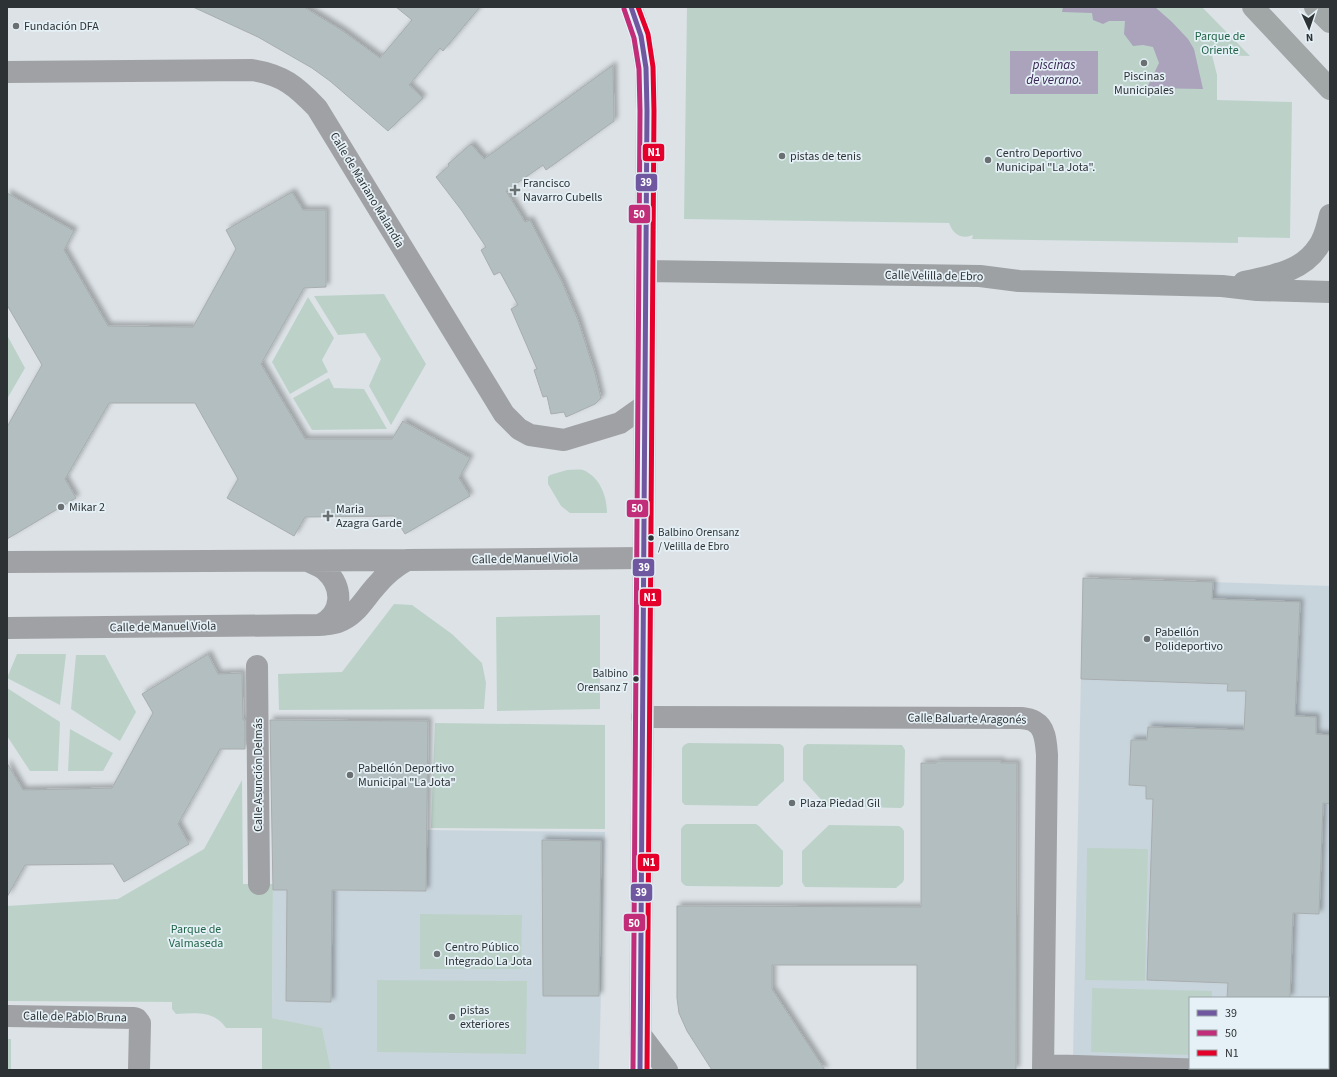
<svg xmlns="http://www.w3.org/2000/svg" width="1337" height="1077" font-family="'Source Sans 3',sans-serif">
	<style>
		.built { fill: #c9d5dd }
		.green { fill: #bcd2c9 }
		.water { fill: #aaa3bb }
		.building { fill: #b3bec0; stroke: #a8adae; filter: url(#shadow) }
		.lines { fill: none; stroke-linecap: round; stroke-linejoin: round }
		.street { stroke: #a0a1a4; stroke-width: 22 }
		.secondary { stroke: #9ea1a4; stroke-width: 22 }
		.primary { stroke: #a1a6a7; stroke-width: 22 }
		.bus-1-casing { stroke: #e5f1f7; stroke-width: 8 }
		.bus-2-casing { stroke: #e5f1f7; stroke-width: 8 }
		.bus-3-casing { stroke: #e5f1f7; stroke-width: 8 }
		.bus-1 { stroke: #6f58a0; stroke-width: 5 }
		.bus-2 { stroke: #c12d78; stroke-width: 5 }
		.bus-3 { stroke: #e4002b; stroke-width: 5 }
		.poi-dot { fill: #6a7072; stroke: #e5f1f7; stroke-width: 1.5 }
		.bus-dot { fill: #2d3234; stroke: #e5f1f7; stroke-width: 1.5 }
		.labels { text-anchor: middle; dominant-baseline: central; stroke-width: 3.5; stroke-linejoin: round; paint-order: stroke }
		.bus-label { font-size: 11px; fill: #2d3234; stroke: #e5f1f7; text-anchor: start }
		.poi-label { font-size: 12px; fill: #2d3234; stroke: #e5f1f7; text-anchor: start }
		.park-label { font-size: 12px; fill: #246549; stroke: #e5f1f7 }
		.street-label { font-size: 12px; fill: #2d3234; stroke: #e5f1f7 }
		.water-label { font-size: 13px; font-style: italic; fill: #392654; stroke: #e5f1f7 }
		.line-badge { stroke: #e5f1f7; stroke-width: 1.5 }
		.badge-label { font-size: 11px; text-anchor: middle; font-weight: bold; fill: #fff }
	</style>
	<defs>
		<filter id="shadow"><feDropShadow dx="3.5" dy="-3.5" stdDeviation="2" flood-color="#0004"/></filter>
	</defs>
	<rect width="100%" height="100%" fill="#dce2e6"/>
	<path class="built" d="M1083 578 1330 586V1064H1328V998H1190V1061L1073 1058Z
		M427 830 605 832 599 1070H331L322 1029 272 1018 273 890 426 891Z"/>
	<path class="green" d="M687 7H1202L1250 56 1212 55 1217 75V100L1292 102 1290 238 1238 237V243L972 239 973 235C961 240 953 234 949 223L684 219Z
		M384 294 426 364 391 425 369 386 381 359 365 333 338 335 314 296Z
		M308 297 334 338 322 360 328 372 290 394 272 362Z
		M7 335 25 368 7 399Z
		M329 378 334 388 364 389 387 429 312 430 293 398Z
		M567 470C572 470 578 469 583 470 600 477 607 496 607 513H570L561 506 548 484V477L550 475Z
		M394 604 412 605 452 634 482 663 486 683 484 709 279 710 278 674 342 672Z
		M600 615V709L497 711 496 617Z
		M17 654H66L60 705 7 678Z
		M76 655H105L136 712 120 741 71 709Z
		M7 688 60 722 58 771H30L7 736Z
		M435 723 605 725V829L431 828Z
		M70 729 113 753 103 771H68Z
		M688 743 780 744 783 746 784 749V781L757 806 685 805 682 802V748L684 745Z
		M807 744 902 745 905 750 904 805 901 808H899L827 806 803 780V749L804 746Z
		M242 780 243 884H273L272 1018 322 1028 331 1070H262V1028H226C214 1010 195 1013 176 1014L172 1009V1002L7 1001V906L118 899 204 849Z
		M686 824H756L759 826 783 851V884L779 887 686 886 683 884 681 881V829L683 826Z
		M829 825 899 826 902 828 904 831V879L903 882 896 888H894L805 887 802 882V851Z
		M1087 848 1148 849 1145 981 1085 980Z
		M420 914 522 915 521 969H420Z
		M377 980 527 981 526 1054 377 1052Z
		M1092 988 1212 991V998H1190V1055L1091 1052Z
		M7 1039H11V1070H7Z"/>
	<path class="water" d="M1063 7H1155L1172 22 1188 39 1194 49 1203 89 1147 88 1159 63 1153 47 1143 45 1133 46 1124 34 1125 21H1109L1103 24 1093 20 1092 13 1062 12Z
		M1010 51H1098V94H1010Z"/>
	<path class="building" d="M193 7H304L343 31 380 58 412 20 396 7H480L443 51 440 48 409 85 423 98 403 117H402L388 131 330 81 312 68 258 37Z
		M613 65 614 121 546 170 543 165 506 191 525 222 530 220 562 282 578 320 595 373 601 398 595 404 566 417 564 412 551 414 547 396 543 397 534 370 537 369 511 309 518 305 500 272 494 275 481 250 486 247 462 211 436 177 449 166 448 164 471 144 484 159Z
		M292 192 303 210H326V287L304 288 261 364 305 439H392L403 421 470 458 459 478 470 496 405 534 394 516 305 517 294 536 227 498 238 479 195 403H109L65 479 76 498 7 539V427L42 365 7 305V193L74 231 64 250 108 326 193 327 236 249 226 230Z
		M1083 578 1213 582 1212 599 1300 602 1295 716 1316 717V734L1330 735V804L1323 803 1319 914 1293 913 1290 998H1227L1228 983 1147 980 1153 799H1146V786L1129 785 1131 740H1147L1148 727 1244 730 1246 691H1227L1228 684 1081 679Z
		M208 654 218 674 242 673 243 720H245V749H220L178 824 189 844 124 882 113 864 25 865 7 897V763L23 790 112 788 153 713 142 694Z
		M270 720 428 721 426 891 332 890 331 1002 286 1001 287 890H273Z
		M936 761H1001V763H1017L1016 1070H917V965H772V989L825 1070H712L687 1031 679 1013 677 998V906L921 907V763H936Z
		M542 840 601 841 599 996H543Z"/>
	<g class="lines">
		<path class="street" d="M7 72 252 70C283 75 296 86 317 108L504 414 519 429 530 435 564 440 620 423 644 406
			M407 560 643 558
			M308 561C314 564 320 566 325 570 344 587 343 614 320 625
			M7 562 407 560C394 567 385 575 376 586 364 599 356 616 338 622 332 624 326 624 320 625L7 628
			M257 666 259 884
			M642 717 1022 718C1026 719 1032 719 1035 722 1046 728 1046 744 1047 755L1043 1070
			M7 1016 134 1018 137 1019 140 1023 139 1070
			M1043 1065 1210 1070"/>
		<path class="secondary" d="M631 7 641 36 646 68 647 111 640 1070
			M646 271 980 276 1019 281 1222 286 1257 290 1330 292
			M1244 282C1271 276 1302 272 1318 247 1325 238 1327 226 1330 215
			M640 1034 667 1070"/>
		<path class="primary" d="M1253 7 1330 89
			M1315 7 1330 22"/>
		<g class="bus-1-casing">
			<path id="bus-1" d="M631 7 641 36 646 68 647 111 640 1070"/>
		</g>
		<g class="bus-2-casing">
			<path id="bus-2" d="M624 9 634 38 639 69 640 111 633 1070"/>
		</g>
		<g class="bus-3-casing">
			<path id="bus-3" d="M638 7 648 34 653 67 654 111 647 1070"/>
		</g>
		<use href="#bus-1" class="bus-1"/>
		<use href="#bus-2" class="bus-2"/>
		<use href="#bus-3" class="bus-3"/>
	</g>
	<g class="poi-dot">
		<circle cx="16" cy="26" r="4"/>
		<circle cx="1144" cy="63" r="4"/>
		<circle cx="782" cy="156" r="4"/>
		<circle cx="988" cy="160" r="4"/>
		<path d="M513 184h4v4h4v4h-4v4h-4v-4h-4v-4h4z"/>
		<circle cx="61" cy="507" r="4"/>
		<path d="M326 510h4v4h4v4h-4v4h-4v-4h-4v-4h4z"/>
		<circle cx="1147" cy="639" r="4"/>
		<circle cx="350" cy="775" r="4"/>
		<circle cx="792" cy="803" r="4"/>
		<circle cx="437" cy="954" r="4"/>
		<circle cx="452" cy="1017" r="4"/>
	</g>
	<g class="bus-dot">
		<circle cx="651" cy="538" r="3.5"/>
		<circle cx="636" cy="679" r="3.5"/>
	</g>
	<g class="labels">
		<g class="bus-label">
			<text x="658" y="532">Balbino Orensanz<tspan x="658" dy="14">/ Velilla de Ebro</tspan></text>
			<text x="628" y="673" text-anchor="end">Balbino<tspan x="628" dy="14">Orensanz 7</tspan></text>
		</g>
		<g class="poi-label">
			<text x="24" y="26">Fundación DFA</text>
			<text x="1144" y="76" text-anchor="middle">Piscinas<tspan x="1144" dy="14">Municipales</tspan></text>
			<text x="996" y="153">Centro Deportivo<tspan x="996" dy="14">Municipal "La Jota".</tspan></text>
			<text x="790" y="156">pistas de tenis</text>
			<text x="523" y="183">Francisco<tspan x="523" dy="14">Navarro Cubells</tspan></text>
			<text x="69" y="507">Mikar 2</text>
			<text x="336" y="509">Maria<tspan x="336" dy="14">Azagra Garde</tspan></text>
			<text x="1155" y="632">Pabellón<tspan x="1155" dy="14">Polideportivo</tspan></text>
			<text x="358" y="768">Pabellón Deportivo<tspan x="358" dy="14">Municipal "La Jota"</tspan></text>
			<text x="800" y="803">Plaza Piedad Gil</text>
			<text x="445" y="947">Centro Público<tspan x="445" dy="14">Integrado La Jota</tspan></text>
			<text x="460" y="1010">pistas<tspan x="460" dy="14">exteriores</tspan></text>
		</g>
		<g class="park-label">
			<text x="1220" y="36">Parque de<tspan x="1220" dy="14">Oriente</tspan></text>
			<text x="196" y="929">Parque de<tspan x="196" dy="14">Valmaseda</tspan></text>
		</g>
		<g class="street-label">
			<text transform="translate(367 190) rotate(59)">Calle de Mariano Malandía</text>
			<text transform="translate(934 276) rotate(1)">Calle Velilla de Ebro</text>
			<text transform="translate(525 559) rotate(-1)">Calle de Manuel Viola</text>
			<text transform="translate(163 627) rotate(-1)">Calle de Manuel Viola</text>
			<text transform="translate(967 719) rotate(1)">Calle Baluarte Aragonés</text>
			<text transform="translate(258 775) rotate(-90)">Calle Asunción Delmás</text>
			<text transform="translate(75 1017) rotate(1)">Calle de Pablo Bruna</text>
		</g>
		<g class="water-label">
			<text x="1054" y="65">piscinas<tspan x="1054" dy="15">de verano.</tspan></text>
		</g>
	</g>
	<g class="line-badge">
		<rect x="642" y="143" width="23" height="19" rx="4" fill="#e4002b"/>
		<rect x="635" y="173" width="23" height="19" rx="4" fill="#6f58a0"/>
		<rect x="628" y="204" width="23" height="20" rx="4" fill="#c12d78"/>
		<rect x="626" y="499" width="23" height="19" rx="4" fill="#c12d78"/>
		<rect x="632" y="558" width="23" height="19" rx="4" fill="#6f58a0"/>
		<rect x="639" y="588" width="23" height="19" rx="4" fill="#e4002b"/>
		<rect x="637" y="853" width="23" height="19" rx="4" fill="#e4002b"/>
		<rect x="630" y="883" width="23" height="19" rx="4" fill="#6f58a0"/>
		<rect x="623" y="913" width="23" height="19" rx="4" fill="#c12d78"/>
	</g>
	<g class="badge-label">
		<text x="654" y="156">N1</text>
		<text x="646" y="186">39</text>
		<text x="639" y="218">50</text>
		<text x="637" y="512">50</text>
		<text x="644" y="571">39</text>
		<text x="650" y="601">N1</text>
		<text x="649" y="866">N1</text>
		<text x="641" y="896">39</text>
		<text x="634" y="927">50</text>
	</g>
	<rect width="1337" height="1077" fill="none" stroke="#2d3234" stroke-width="16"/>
	<rect x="1189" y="997" width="140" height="72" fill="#e5f1f7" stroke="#9ba5a9"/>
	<rect x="1197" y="1010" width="20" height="6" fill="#6f58a0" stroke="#9ba5a9"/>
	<text x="1225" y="1017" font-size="12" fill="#2d3234">39</text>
	<rect x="1197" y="1030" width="20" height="6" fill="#c12d78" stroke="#9ba5a9"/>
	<text x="1225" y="1037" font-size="12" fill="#2d3234">50</text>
	<rect x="1197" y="1050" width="20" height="6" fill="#e4002b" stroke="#9ba5a9"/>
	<text x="1225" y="1057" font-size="12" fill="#2d3234">N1</text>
	<g transform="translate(1309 28) rotate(177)" stroke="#e5f1f7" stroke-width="3" paint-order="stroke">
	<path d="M0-3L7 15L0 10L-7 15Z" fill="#2d3234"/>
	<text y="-6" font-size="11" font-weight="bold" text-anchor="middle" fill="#2d3234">N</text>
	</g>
</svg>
